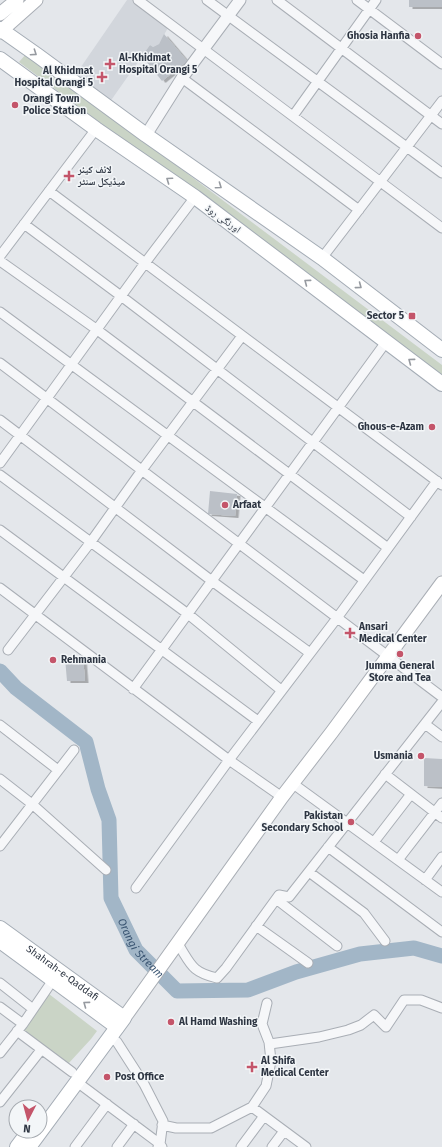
<svg xmlns="http://www.w3.org/2000/svg" width="442" height="1147" font-family="'Fira Sans','Noto Naskh Arabic',sans-serif">
	<style>
		.built { fill: #d2d6dc }
		.green { fill: #cad4c6 }
		.lines { fill: none; stroke-linecap: round; stroke-linejoin: round }
		.river { stroke: #a2b6c7; stroke-width: 15 }
		.building { fill: #bbc0c7; filter: url(#shadow) }
		.minor-casing { stroke: #a9aeb5; stroke-width: 11 }
		.tertiary-casing { stroke: #a9aeb5; stroke-width: 13 }
		.secondary-casing { stroke: #a9aeb5; stroke-width: 15 }
		.primary-casing { stroke: #a4acb5; stroke-width: 16 }
		.minor { stroke: #f6f7f9; stroke-width: 9 }
		.tertiary { stroke: #f6f7f9; stroke-width: 11 }
		.secondary { stroke: #fff; stroke-width: 13 }
		.primary { stroke: #fff; stroke-width: 14 }
		.oneway { stroke: #969aa0 }
		.poi-dot { fill: #c4556a; stroke: #f3f6f8; stroke-width: 1.5 }
		.labels { text-anchor: middle; dominant-baseline: central; stroke-width: 3; stroke-linejoin: round; paint-order: stroke }
		.poi-label { font-size: 10px; font-weight: bold; fill: #2d3542; stroke: #f3f6f8; text-anchor: start }
		.street-label { font-size: 10px; fill: #2d3542; stroke: #f3f6f8 }
		.water-label { font-size: 11px; font-style: italic; fill: #3a5572; stroke: #f3f6f8 }
	</style>
	<defs>
		<filter id="shadow"><feDropShadow dx="3.5" dy="2" stdDeviation="0" flood-color="#0004"/></filter>
	</defs>
	<rect width="100%" height="100%" fill="#e4e7eb"/>
	<path class="built" d="M127 0H138L170 24 159 44 153 47 150 45 107 106 72 80Z"/>
	<path class="green" d="M27 53 442 365V379L19 62Z
		M49 994 97 1031 91 1039 68 1064 23 1032Z"/>
	<g class="lines">
		<path class="river" id="s1" d="M0 671 16 688 86 742 98 789 109 820 111 898 136 950 177 991 248 990 296 972 360 954 414 948 442 956"/>
	</g>
	<path class="building" d="M409 0H442V7H409Z
		M164 34 187 61 162 81 142 56 150 45 153 47 159 44Z
		M210 491 237 494 235 516 208 514Z
		M83 657 85 681H67L65 658Z
		M424 758 442 759V787L424 786Z"/>
	<g class="lines">
		<g class="minor-casing">
			<path id="minor" d="M138 0 442 228
				M207 0 442 173
				M277 0 442 124
				M357 0 442 64
				M182 78 359 210
				M293 116 376 0
				M49 191 442 485
				M24 224 121 296 411 517
				M0 256 96 129
				M322 258 442 101
				M0 261 96 329 388 548
				M0 312 364 580
				M0 363 442 697
				M0 420 212 581 310 653
				M0 463 145 263 195 197
				M0 475 188 614 281 690
				M0 530 258 721
				M0 588 229 760 282 797
				M8 650 90 543 142 470 242 336
				M133 689 386 342
				M425 724 442 737
				M0 725 58 770
				M385 774 442 818
				M0 779 32 804 106 870
				M292 783 442 892
				M374 842 411 794
				M0 846 74 750
				M328 847 442 932
				M398 860 442 803
				M309 872 364 913 385 941
				M425 880 442 857
				M136 888 229 760 337 618 437 481
				M276 899 337 946
				M256 926 308 963
				M178 944C191 964 191 972 217 978L226 968 279 895 289 897 442 702
				M0 983 33 1009
				M0 1007 23 1024
				M17 1031 72 1072
				M110 1037 117 1042 144 1084 163 1121 160 1144 162 1147
				M270 1044 319 1037 348 1030 361 1025 374 1015 386 1027 404 1000H421L442 1008
				M0 1053 23 1024 53 980
				M77 1082 160 1144 158 1147
				M0 1102 41 1050
				M252 1107 306 1147
				M162 1125 176 1128H211L252 1107 266 1086 271 1061 269 1042 262 1024 267 1003
				M75 1147 107 1104
				M117 1147 134 1124
				M241 1147 264 1116
				M272 1147 284 1131"/>
		</g>
		<g class="tertiary-casing">
			<path id="tertiary" d="M146 135 182 78 240 0"/>
		</g>
		<g class="secondary-casing">
			<path id="secondary" d="M0 14 17 0
				M0 32 36 0
				M124 1018 282 797 332 732 442 583"/>
		</g>
		<g class="primary-casing">
			<g id="primary">
				<path d="M0 29 37 55 146 135 322 258 442 350"/>
				<path d="M0 59 96 129 195 197 442 384"/>
				<path id="s2" d="M0 928 124 1018 29 1147"/>
				<path d="M0 941 117 1027"/>
				<path d="M17 1147 29 1131"/>
			</g>
		</g>
		<use href="#minor" class="minor"/>
		<use href="#tertiary" class="tertiary"/>
		<use href="#secondary" class="secondary"/>
		<use href="#primary" class="primary"/>
	</g>
	<defs><path id="oneway-chevron" d="M-2-3.5L2.5 0L-2 3.5" fill="none" stroke-width="1.6" stroke-linecap="round" stroke-linejoin="round"/></defs>
	<g class="oneway">
		<use href="#oneway-chevron" transform="translate(34 53) rotate(34)"/>
		<use href="#oneway-chevron" transform="translate(169 180) rotate(-145)"/>
		<use href="#oneway-chevron" transform="translate(219 186) rotate(35)"/>
		<use href="#oneway-chevron" transform="translate(307 282) rotate(-143)"/>
		<use href="#oneway-chevron" transform="translate(359 286) rotate(37)"/>
		<use href="#oneway-chevron" transform="translate(411 361) rotate(-143)"/>
		<use href="#oneway-chevron" transform="translate(86 1004) rotate(-144)"/>
	</g>
	<g class="poi-dot">
		<circle cx="418" cy="36" r="4"/>
		<path d="M108 58h4v4h4v4h-4v4h-4v-4h-4v-4h4z"/>
		<path d="M100 71h4v4h4v4h-4v4h-4v-4h-4v-4h4z"/>
		<circle cx="15" cy="105" r="4"/>
		<path d="M67 170h4v4h4v4h-4v4h-4v-4h-4v-4h4z"/>
		<rect x="408" y="312" width="8" height="8" rx="2"/>
		<circle cx="432" cy="427" r="4"/>
		<circle cx="225" cy="505" r="4"/>
		<path d="M348 627h4v4h4v4h-4v4h-4v-4h-4v-4h4z"/>
		<circle cx="400" cy="654" r="4"/>
		<circle cx="53" cy="660" r="4"/>
		<circle cx="421" cy="756" r="4"/>
		<circle cx="351" cy="822" r="4"/>
		<circle cx="171" cy="1022" r="4"/>
		<path d="M250 1061h4v4h4v4h-4v4h-4v-4h-4v-4h4z"/>
		<circle cx="107" cy="1077" r="4"/>
	</g>
	<g class="labels">
		<g class="poi-label">
			<text x="410" y="36" text-anchor="end">Ghosia Hanfia</text>
			<text x="119" y="58">Al-Khidmat<tspan x="119" dy="12">Hospital Orangi 5</tspan></text>
			<text x="93" y="71" text-anchor="end">Al Khidmat<tspan x="93" dy="12">Hospital Orangi 5</tspan></text>
			<text x="23" y="99">Orangi Town<tspan x="23" dy="12">Police Station</tspan></text>
			<text x="78" y="170">لائف کیئر<tspan x="78" dy="12">میڈیکل سنٹر</tspan></text>
			<text x="404" y="316" text-anchor="end">Sector 5</text>
			<text x="424" y="427" text-anchor="end">Ghous-e-Azam</text>
			<text x="233" y="505">Arfaat</text>
			<text x="359" y="627">Ansari<tspan x="359" dy="12">Medical Center</tspan></text>
			<text x="61" y="660">Rehmania</text>
			<text x="400" y="666" text-anchor="middle">Jumma General<tspan x="400" dy="12">Store and Tea</tspan></text>
			<text x="413" y="756" text-anchor="end">Usmania</text>
			<text x="343" y="816" text-anchor="end">Pakistan<tspan x="343" dy="12">Secondary School</tspan></text>
			<text x="179" y="1022">Al Hamd Washing</text>
			<text x="261" y="1061">Al Shifa<tspan x="261" dy="12">Medical Center</tspan></text>
			<text x="115" y="1077">Post Office</text>
		</g>
		<g class="street-label">
			<text transform="translate(223 219) rotate(36)">اورنگی روڈ</text>
			<text stroke="none"><textPath href="#s2" startOffset="77">Shahrah-e-Qaddafi</textPath></text>
		</g>
		<g class="water-label">
			<text stroke="none"><textPath href="#s1" startOffset="330">Orangi Stream</textPath></text>
		</g>
	</g>
	<g transform="translate(28 1119) rotate(186)"><circle r="19" fill="#f3f6f8" stroke="#a4a9af"/>
	<path d="M0-3L7 15L0 10L-7 15Z" fill="#c4556a"/>
	<text y="-6" font-size="11" font-weight="bold" text-anchor="middle" fill="#2d3542">N</text>
	</g>
</svg>
